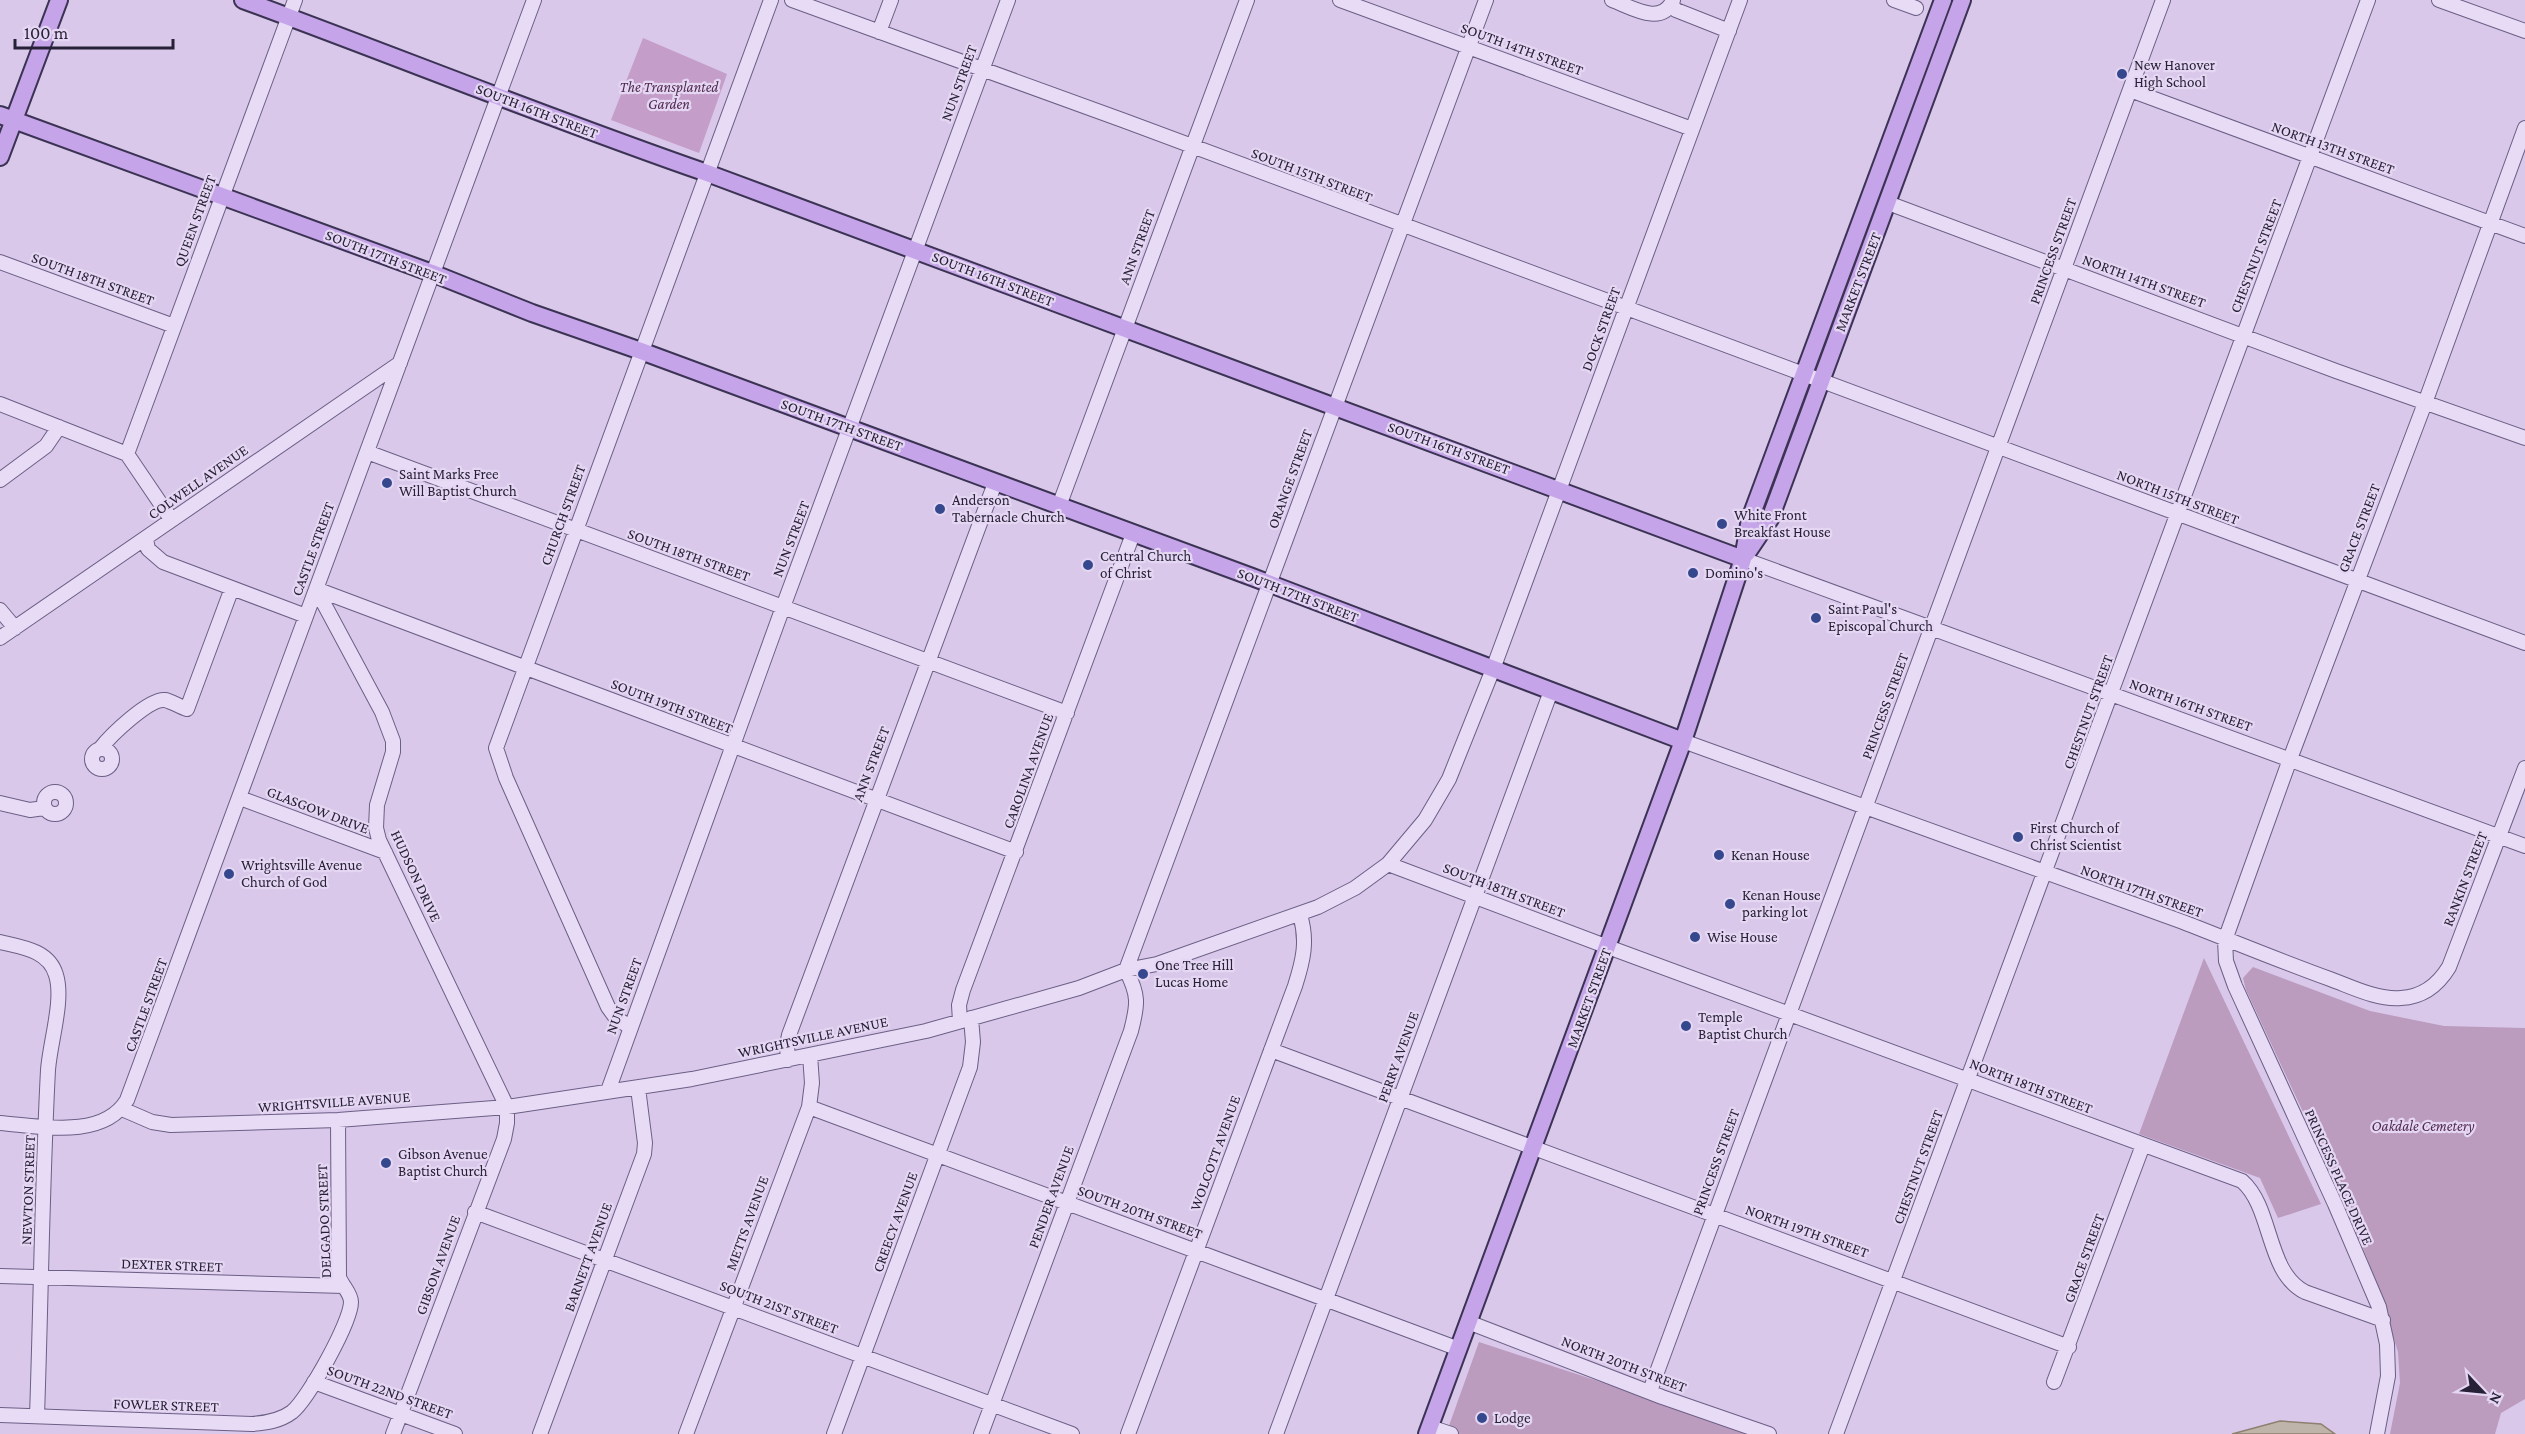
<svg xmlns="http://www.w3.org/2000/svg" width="2525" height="1434" font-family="'Crimson Pro',serif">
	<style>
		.green { fill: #c49dc8 }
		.cemetery { fill: #bb9bbe }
		.water { fill: #bfb4a9; stroke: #8d8070; stroke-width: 1.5 }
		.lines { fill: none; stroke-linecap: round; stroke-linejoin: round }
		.minor-casing { stroke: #6b5f85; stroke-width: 16 }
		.major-casing { stroke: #3b3353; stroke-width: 20 }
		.minor { stroke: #e8dbf6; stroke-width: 14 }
		.major { stroke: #c6a4e9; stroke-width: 16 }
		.poi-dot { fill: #35488e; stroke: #e5d7f3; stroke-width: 2 }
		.labels { text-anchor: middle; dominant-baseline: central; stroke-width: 4.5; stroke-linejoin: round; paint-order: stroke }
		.street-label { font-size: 15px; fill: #272137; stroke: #e5d7f3 }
		.poi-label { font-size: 15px; fill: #272137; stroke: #e5d7f3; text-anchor: start }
		.park-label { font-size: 15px; font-style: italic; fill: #512a4f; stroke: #e5d7f3 }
	</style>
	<rect width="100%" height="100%" fill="#d9c8ea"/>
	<path class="green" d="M643 38 727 74 699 153 611 120Z"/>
	<path class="cemetery" d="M2204 958 2321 1204 2278 1218 2260 1178 2139 1134Z
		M2253 967 2370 1011 2444 1026 2525 1028V1399L2501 1413 2495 1434H2390L2400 1383 2398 1352 2388 1320 2367 1258 2319 1146 2246 990 2243 978Z
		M1479 1342 1759 1434H1446Z"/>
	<path class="water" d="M2280 1421 2321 1424 2335 1434H2232Z"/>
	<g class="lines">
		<g class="minor-casing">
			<path id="minor" d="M792 0 1125 121 2525 643
				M1340 0 1692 129
				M1612 0C1631 7 1662 27 1673 0
				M1894 0 1916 8
				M2439 0 2525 31
				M1671 5 1676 10 1729 31
				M879 32 891 0
				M2130 90 2525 236
				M1888 203 2336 371 2525 438
				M0 262 174 326
				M0 404 127 454 171 519
				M367 452 1067 713
				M127 454 295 0
				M0 480 46 446 59 427
				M1059 506 1247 0
				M146 539 148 549 163 562 306 616
				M1743 559 2525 846
				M316 589 382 712 393 741V752L377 805 376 828 379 840 507 1107V1123L504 1139 393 1434
				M316 589 1016 852
				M0 610 15 628
				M0 638 400 363
				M1683 741 2183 922C2232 941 2280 961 2330 979 2352 987 2377 1000 2401 998 2422 997 2438 985 2449 967L2525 768
				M100 749C110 736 149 698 165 700 171 701 180 707 187 709L232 588
				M92 759a10 10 0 1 1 20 0a10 10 0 1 1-20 0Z
				M44 803a11 11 0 1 1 22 0a11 11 0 1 1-22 0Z
				M240 798 385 852
				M0 803 30 810 44 808
				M1388 864 1608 947 2242 1181C2273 1208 2266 1272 2305 1292L2383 1320
				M0 942C21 947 49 950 56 975 64 1000 50 1042 48 1070 42 1185 41 1301 37 1416
				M960 1021 959 1005 963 990 1133 534
				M630 1027 616 1018 608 1007 506 778 496 748 771 0
				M1271 1050 2069 1347
				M788 1060 787 1046 789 1035 995 483
				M608 1091 783 607 1008 0
				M809 1107 1459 1349
				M122 1109 152 1122 171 1125 338 1120 507 1107 692 1079 926 1031 1079 988 1126 970 1157 964 1318 907 1355 888 1388 864 1425 820 1449 779 1493 669 1740 0
				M0 1123C39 1126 103 1140 127 1100L534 0
				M475 1212 1072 1434
				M0 1276 344 1286
				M1468 1322 1662 1397 1769 1434
				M314 1382 455 1434
				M2054 1382 2143 1145
				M1650 1391 2163 0
				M0 1415 252 1424C266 1423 280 1421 292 1412 308 1399 351 1322 351 1302 351 1293 342 1286 339 1277L338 1120
				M1430 1427 1451 1434
				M540 1434 644 1154 645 1143 638 1088
				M686 1434 809 1107 812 1083 810 1055
				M834 1434 970 1067 973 1042 971 1018
				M981 1434 1131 1031C1138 1004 1139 995 1126 970L1486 0
				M1128 1434 1295 986C1303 961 1308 941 1300 915
				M1276 1434 1551 691
				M1836 1434 2368 0
				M2377 1434 2388 1376 2387 1344 2379 1307 2335 1204 2235 986 2226 961 2225 940 2290 759 2425 403 2525 128"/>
		</g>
		<g class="major-casing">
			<path id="major" d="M243 0C398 57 551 119 707 173L1743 559
				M0 115 432 273 532 313 641 351 1252 577 1683 741
				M0 157 59 0
				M1747 553 1770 519 1962 0
				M1427 1434 1683 741 1743 559 1750 519 1943 0"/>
		</g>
		<use href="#minor" class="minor"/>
		<use href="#major" class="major"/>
	</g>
	<g class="poi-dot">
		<circle cx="2122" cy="74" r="6"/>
		<circle cx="387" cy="483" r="6"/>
		<circle cx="940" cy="509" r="6"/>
		<circle cx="1722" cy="524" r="6"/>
		<circle cx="1088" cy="565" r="6"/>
		<circle cx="1693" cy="573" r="6"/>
		<circle cx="1816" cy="618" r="6"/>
		<circle cx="2018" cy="837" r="6"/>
		<circle cx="1719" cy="855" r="6"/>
		<circle cx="229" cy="874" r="6"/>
		<circle cx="1730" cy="904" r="6"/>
		<circle cx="1695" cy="937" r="6"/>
		<circle cx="1143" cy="974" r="6"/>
		<circle cx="1686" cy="1026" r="6"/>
		<circle cx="386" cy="1163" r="6"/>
		<circle cx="1482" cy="1418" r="6"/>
	</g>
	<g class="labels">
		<g class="street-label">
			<text transform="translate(1522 49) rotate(20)">SOUTH 14TH STREET</text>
			<text transform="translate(959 83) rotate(-70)">NUN STREET</text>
			<text transform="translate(537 111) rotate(21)">SOUTH 16TH STREET</text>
			<text transform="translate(2333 148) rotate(20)">NORTH 13TH STREET</text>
			<text transform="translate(1312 175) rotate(21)">SOUTH 15TH STREET</text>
			<text transform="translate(195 221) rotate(-70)">QUEEN STREET</text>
			<text transform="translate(1137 247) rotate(-70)">ANN STREET</text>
			<text transform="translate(2053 251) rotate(-70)">PRINCESS STREET</text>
			<text transform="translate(2256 256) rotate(-69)">CHESTNUT STREET</text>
			<text transform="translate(386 257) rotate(21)">SOUTH 17TH STREET</text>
			<text transform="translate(93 279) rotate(20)">SOUTH 18TH STREET</text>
			<text transform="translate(993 279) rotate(21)">SOUTH 16TH STREET</text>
			<text transform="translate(2144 281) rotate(20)">NORTH 14TH STREET</text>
			<text transform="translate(1858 282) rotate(-69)">MARKET STREET</text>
			<text transform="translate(1601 329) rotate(-70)">DOCK STREET</text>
			<text transform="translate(842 425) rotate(20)">SOUTH 17TH STREET</text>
			<text transform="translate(1449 448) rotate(20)">SOUTH 16TH STREET</text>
			<text transform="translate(1290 479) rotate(-70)">ORANGE STREET</text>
			<text transform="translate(198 482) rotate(-35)">COLWELL AVENUE</text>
			<text transform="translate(2178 497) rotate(21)">NORTH 15TH STREET</text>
			<text transform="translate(563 515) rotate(-70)">CHURCH STREET</text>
			<text transform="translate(2359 528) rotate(-69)">GRACE STREET</text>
			<text transform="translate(791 539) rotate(-69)">NUN STREET</text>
			<text transform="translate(313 549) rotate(-70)">CASTLE STREET</text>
			<text transform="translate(689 555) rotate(20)">SOUTH 18TH STREET</text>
			<text transform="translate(1298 595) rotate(21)">SOUTH 17TH STREET</text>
			<text transform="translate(2191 705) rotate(20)">NORTH 16TH STREET</text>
			<text transform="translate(672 706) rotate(21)">SOUTH 19TH STREET</text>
			<text transform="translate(1885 706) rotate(-70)">PRINCESS STREET</text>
			<text transform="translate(2088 712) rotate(-70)">CHESTNUT STREET</text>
			<text transform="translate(871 764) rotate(-69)">ANN STREET</text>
			<text transform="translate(1028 771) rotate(-70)">CAROLINA AVENUE</text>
			<text transform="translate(318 810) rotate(21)">GLASGOW DRIVE</text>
			<text transform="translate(416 876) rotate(65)">HUDSON DRIVE</text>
			<text transform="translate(2465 879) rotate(-69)">RANKIN STREET</text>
			<text transform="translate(1504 890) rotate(21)">SOUTH 18TH STREET</text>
			<text transform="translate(2142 891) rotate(20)">NORTH 17TH STREET</text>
			<text transform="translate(624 996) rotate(-70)">NUN STREET</text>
			<text transform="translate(1589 998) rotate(-70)">MARKET STREET</text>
			<text transform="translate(146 1005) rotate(-70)">CASTLE STREET</text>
			<text transform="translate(813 1037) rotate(-12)">WRIGHTSVILLE AVENUE</text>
			<text transform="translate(1398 1057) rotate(-70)">PERRY AVENUE</text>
			<text transform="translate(2031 1086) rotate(21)">NORTH 18TH STREET</text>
			<text transform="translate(334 1102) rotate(-4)">WRIGHTSVILLE AVENUE</text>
			<text transform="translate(1215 1153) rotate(-70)">WOLCOTT AVENUE</text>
			<text transform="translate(1716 1162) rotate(-70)">PRINCESS STREET</text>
			<text transform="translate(1918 1167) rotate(-70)">CHESTNUT STREET</text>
			<text transform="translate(2339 1177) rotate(66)">PRINCESS PLACE DRIVE</text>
			<text transform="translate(28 1190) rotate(-88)">NEWTON STREET</text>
			<text transform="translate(1051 1197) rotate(-70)">PENDER AVENUE</text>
			<text transform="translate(1140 1212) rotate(20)">SOUTH 20TH STREET</text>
			<text transform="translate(324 1221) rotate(-92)">DELGADO STREET</text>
			<text transform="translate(895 1222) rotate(-70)">CREECY AVENUE</text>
			<text transform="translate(747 1223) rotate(-70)">METTS AVENUE</text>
			<text transform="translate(1807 1231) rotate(20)">NORTH 19TH STREET</text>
			<text transform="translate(588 1257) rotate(-70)">BARNETT AVENUE</text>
			<text transform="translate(2084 1258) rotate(-70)">GRACE STREET</text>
			<text transform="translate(172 1265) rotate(2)">DEXTER STREET</text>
			<text transform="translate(438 1265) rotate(-70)">GIBSON AVENUE</text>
			<text transform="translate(779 1307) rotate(21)">SOUTH 21ST STREET</text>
			<text transform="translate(1624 1364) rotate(21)">NORTH 20TH STREET</text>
			<text transform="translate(390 1392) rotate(20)">SOUTH 22ND STREET</text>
			<text transform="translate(166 1405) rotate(2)">FOWLER STREET</text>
		</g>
		<g class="poi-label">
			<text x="2134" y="65">New Hanover<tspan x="2134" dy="17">High School</tspan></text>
			<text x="399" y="474">Saint Marks Free<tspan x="399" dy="17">Will Baptist Church</tspan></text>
			<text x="952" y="500">Anderson<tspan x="952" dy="17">Tabernacle Church</tspan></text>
			<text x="1734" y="515">White Front<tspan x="1734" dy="17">Breakfast House</tspan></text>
			<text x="1100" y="556">Central Church<tspan x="1100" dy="17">of Christ</tspan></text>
			<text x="1705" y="573">Domino's</text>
			<text x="1828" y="609">Saint Paul's<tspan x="1828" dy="17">Episcopal Church</tspan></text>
			<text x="2030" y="828">First Church of<tspan x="2030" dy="17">Christ Scientist</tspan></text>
			<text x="1731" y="855">Kenan House</text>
			<text x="241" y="865">Wrightsville Avenue<tspan x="241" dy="17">Church of God</tspan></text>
			<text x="1742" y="895">Kenan House<tspan x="1742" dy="17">parking lot</tspan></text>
			<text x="1707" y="937">Wise House</text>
			<text x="1155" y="965">One Tree Hill<tspan x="1155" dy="17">Lucas Home</tspan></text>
			<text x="1698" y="1017">Temple<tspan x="1698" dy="17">Baptist Church</tspan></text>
			<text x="398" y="1154">Gibson Avenue<tspan x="398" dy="17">Baptist Church</tspan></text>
			<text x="1494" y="1418">Lodge</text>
		</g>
		<g class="park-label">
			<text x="669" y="87">The Transplanted<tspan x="669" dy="17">Garden</tspan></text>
			<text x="2423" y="1126">Oakdale Cemetery</text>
		</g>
	</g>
	<g transform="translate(2483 1392) rotate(116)" stroke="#e5d7f3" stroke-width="4.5" paint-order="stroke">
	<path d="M0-4.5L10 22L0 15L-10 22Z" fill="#272137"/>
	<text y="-9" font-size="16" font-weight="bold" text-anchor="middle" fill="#272137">N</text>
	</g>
	<path d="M15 39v9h158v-9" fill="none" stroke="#272137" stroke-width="3"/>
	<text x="24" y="39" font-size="18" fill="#272137" stroke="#e5d7f3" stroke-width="4.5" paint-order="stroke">100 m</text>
</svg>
